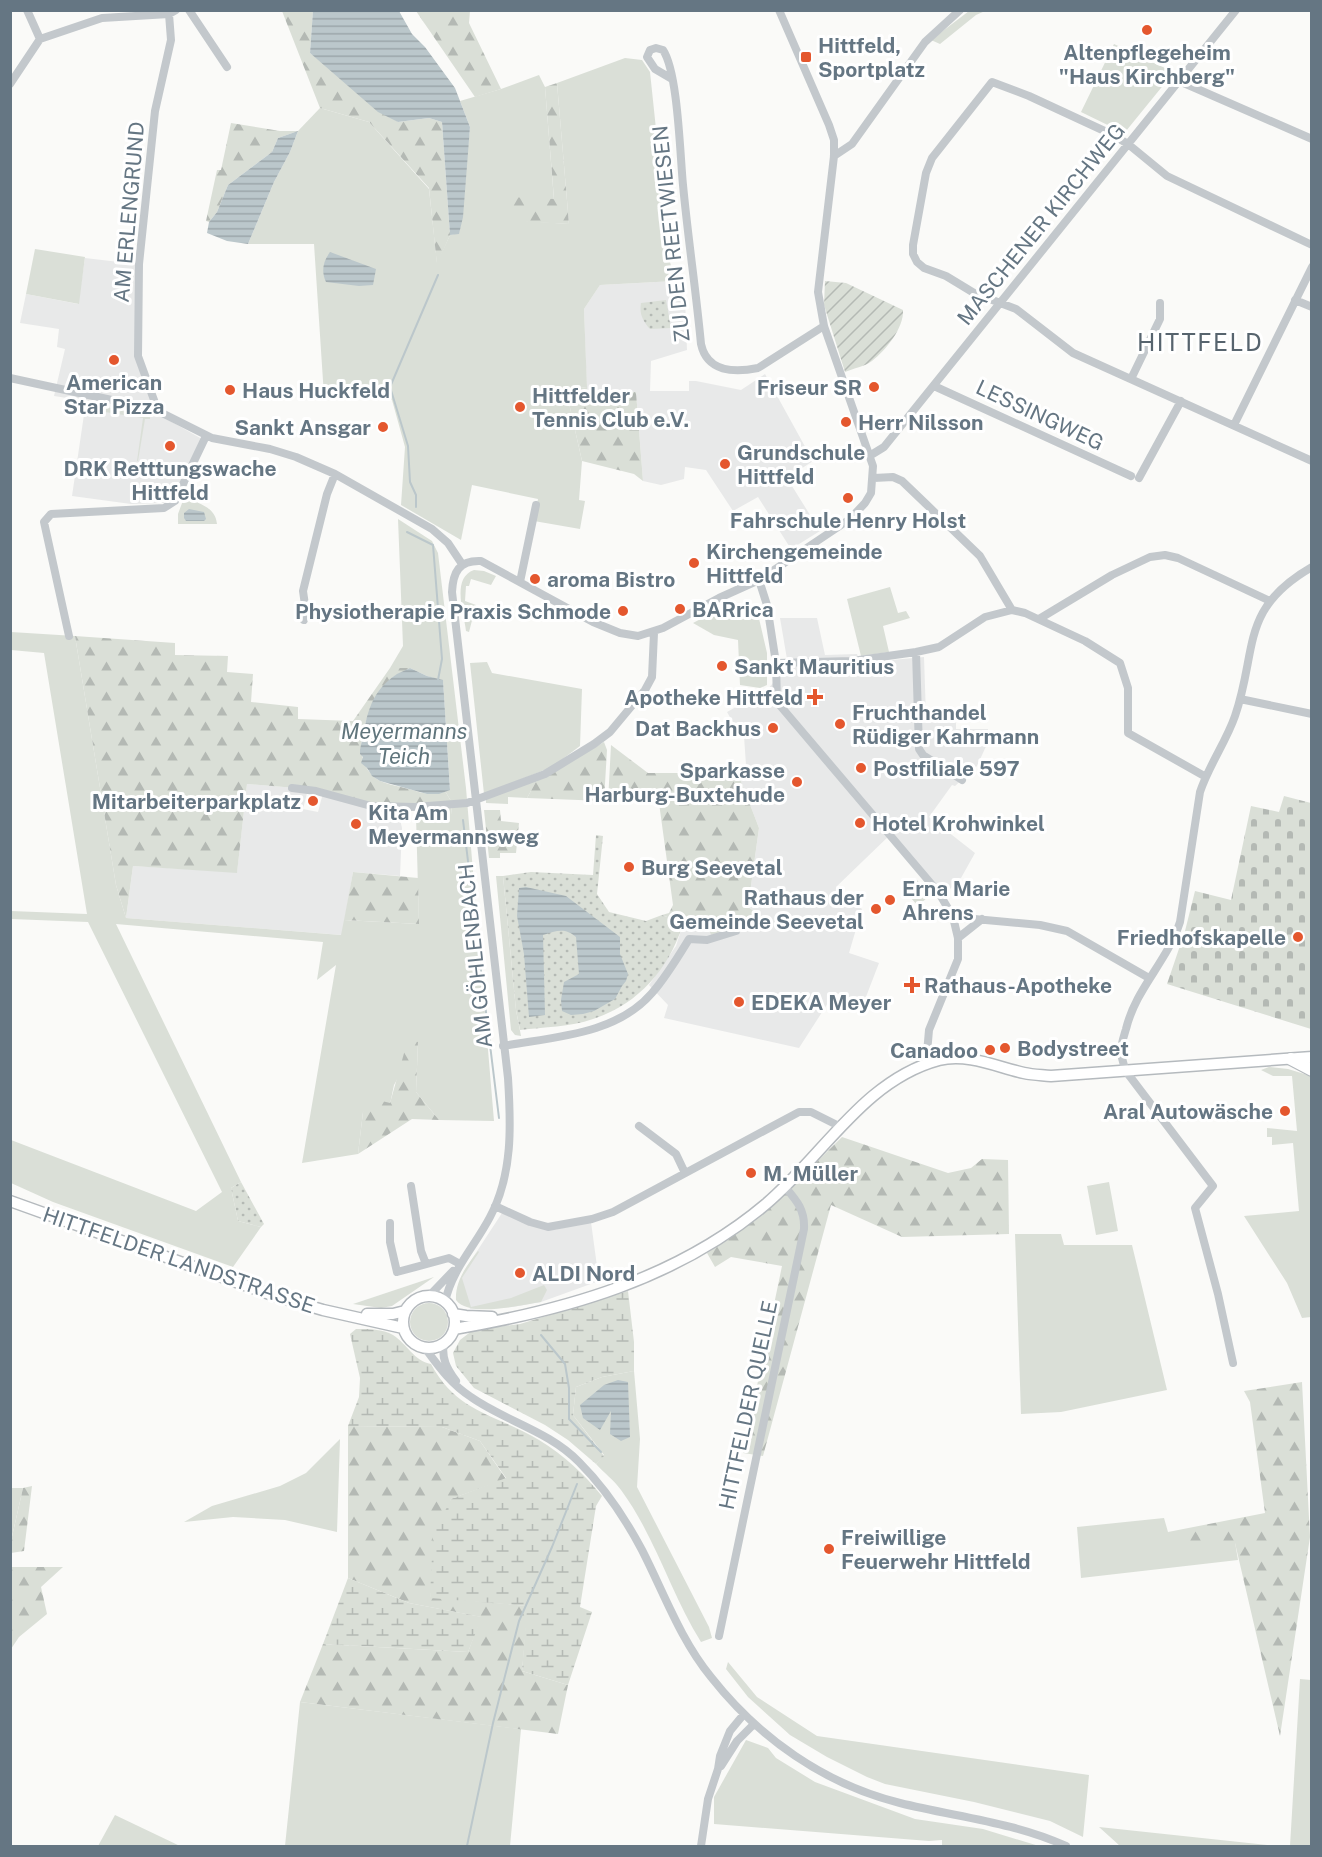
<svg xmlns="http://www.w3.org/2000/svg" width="1322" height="1857" font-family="'Public Sans',sans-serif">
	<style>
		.built { fill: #e8e9e9 }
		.grass { fill: #dadfd7 }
		.forest { fill: url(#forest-firs) }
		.wetland { fill: url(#wetland-marsh) }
		.cemetery { fill: url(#cemetery-stones) }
		.park { fill: url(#park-dots) }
		.garden { fill: url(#garden-furrows) }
		.water { fill: url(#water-rules) }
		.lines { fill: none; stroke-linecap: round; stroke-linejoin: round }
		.stream { stroke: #bbc7cb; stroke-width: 2 }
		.major-casing { stroke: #b5babe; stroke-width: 13 }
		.highway-casing { stroke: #b4b9bd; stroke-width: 14 }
		.minor { stroke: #c3c8cc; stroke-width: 8 }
		.major { stroke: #fff; stroke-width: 10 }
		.highway { stroke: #fff; stroke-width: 12 }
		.poi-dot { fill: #e4572e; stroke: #fff; stroke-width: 2 }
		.labels { text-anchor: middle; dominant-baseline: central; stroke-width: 6; stroke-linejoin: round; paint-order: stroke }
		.poi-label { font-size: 21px; font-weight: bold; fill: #657683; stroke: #fff; text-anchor: start }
		.street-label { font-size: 21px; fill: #657683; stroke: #fff }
		.water-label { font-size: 22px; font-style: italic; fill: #60757c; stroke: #fff }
		.quarter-label { font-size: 24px; letter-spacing: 1.5px; fill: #57646e; stroke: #fff }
	</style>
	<defs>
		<pattern id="forest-firs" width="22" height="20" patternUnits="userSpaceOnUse" patternTransform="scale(1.5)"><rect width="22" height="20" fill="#dadfd7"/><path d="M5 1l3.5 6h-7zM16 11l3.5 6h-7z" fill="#b4b9b4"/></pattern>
		<pattern id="wetland-marsh" width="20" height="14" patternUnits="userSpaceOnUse" patternTransform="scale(1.5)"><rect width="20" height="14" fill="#dadfd7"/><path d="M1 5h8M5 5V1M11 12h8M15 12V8" fill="none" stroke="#b4b9b4"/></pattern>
		<pattern id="cemetery-stones" width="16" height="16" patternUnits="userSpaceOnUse" patternTransform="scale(1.5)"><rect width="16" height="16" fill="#dadfd7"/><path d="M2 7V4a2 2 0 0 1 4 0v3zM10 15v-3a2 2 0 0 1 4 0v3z" fill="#b4b9b4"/></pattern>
		<pattern id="park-dots" width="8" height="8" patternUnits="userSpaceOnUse" patternTransform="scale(1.5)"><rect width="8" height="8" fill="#dadfd7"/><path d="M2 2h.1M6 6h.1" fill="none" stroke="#b4b9b4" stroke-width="1.8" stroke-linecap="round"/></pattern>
		<pattern id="garden-furrows" width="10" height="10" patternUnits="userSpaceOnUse" patternTransform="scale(1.5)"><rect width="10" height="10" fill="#dadfd7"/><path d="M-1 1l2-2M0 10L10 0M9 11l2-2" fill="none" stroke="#b4b9b4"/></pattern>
		<pattern id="water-rules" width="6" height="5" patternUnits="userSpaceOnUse" patternTransform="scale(1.5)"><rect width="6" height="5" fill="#bbc7cb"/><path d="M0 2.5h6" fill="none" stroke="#9ca6aa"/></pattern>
	</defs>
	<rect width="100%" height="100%" fill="#fafaf8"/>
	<path class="built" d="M85 258 136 264 135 357 156 413 202 439 173 499 164 503 131 504 72 496 86 401 54 396 65 349 57 347 59 329 20 323 26 294 78 304Z
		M675 281 685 299 687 350 651 361 650 391H689V381H696L741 390 765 374 813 461 787 478 820 531 791 549 758 497 733 511 706 470 685 467 684 479 661 485 643 481 636 392 587 395 584 309 600 285Z
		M780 618H817L825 655 857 654 860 663 924 657 926 716 956 714V729H988V742L977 766 955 786 952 785 929 817 975 853 961 878 944 895 891 834 836 887 862 909 849 953 879 963 864 1002 858 999 856 1003 835 992 799 1048 664 1018 668 1005 649 985 676 946 682 927 705 921 711 935 760 915 748 907 759 828 736 768 746 765 744 736 741 723 735 726 727 712 768 689 788 665Z
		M247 784 308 789 303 809 318 812 323 793 397 806 402 828 400 876 353 872 342 935 126 918 133 866 237 872Z
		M502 1213 553 1230 591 1222 599 1281 541 1302 513 1307 470 1309 461 1279 464 1271Z"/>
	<path class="grass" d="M969 11H985L976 15 940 44 931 40Z
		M1114 44 1135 54 1140 51 1149 55 1147 60 1174 72 1126 131 1122 132 1081 112Z
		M625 58 642 60 650 72 670 262 675 281 600 285 584 309 587 387 566 390 582 461 579 500 585 501 580 529 534 521 538 499 472 485 461 540 401 505 405 447 392 400 382 394 324 396 314 244H248L274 182 290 152 298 131 320 108 369 122 429 189 437 263 450 235 459 233 470 127 460 101 501 89 539 75 545 87 554 200 510 220 569 224 557 83Z
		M35 249 85 257 79 304 26 294Z
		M106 407 150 417V419H145L138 461H137L143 418 105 412Z
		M185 495C197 505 215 505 217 524H178V514Z
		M398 519 432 541 438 553 466 788 494 1121 439 1120 416 1092 418 1042 394 1085 390 1104 363 1112 358 1154 302 1163 336 965 317 980 323 942 116 924 241 1182 231 1188 238 1221 261 1227 233 1267 53 1202 11 1183V1140L196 1211 222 1192 88 922 11 919V911L87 914 44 653 11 650V632L75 636 116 885 126 918 341 935 344 920 419 924 416 816 452 814 451 801 445 791 450 789 443 681 427 676 410 668H390L403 646Z
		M474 570 484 571 496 576 491 585 471 579 469 586H466L465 601 476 605 469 632 466 631C464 613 451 578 474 570Z
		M890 587 898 613 906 611 910 618 883 626 889 652 861 656 847 599Z
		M731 603 757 610 767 653V685L760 688 740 685 738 640 714 635 693 623Z
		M487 662 492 673 582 689 580 746 552 767 484 794 470 663Z
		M537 780 527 798 508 797V804L486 803V799Z
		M496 876H503L516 1010 521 1036 515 1035 511 1030Z
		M916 879 930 895 918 906 903 889Z
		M1269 1067 1288 1069 1311 1076V1317L1302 1318 1287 1283 1244 1216 1299 1211 1293 1143 1272 1145V1137H1267V1128L1297 1131 1292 1076H1273L1261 1070Z
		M1109 1182 1118 1231 1096 1235 1087 1186Z
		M1015 1234H1061L1064 1245H1132L1167 1390 1061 1412 1021 1414Z
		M478 1251 479 1252 462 1278 471 1307 511 1298 544 1285 547 1290 541 1302C521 1305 469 1318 456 1300 455 1281 467 1265 478 1251Z
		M434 1277 392 1306 381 1308 353 1304Z
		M410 1322a19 19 0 1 1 38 0a19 19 0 1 1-38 0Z
		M634 1371 640 1439 637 1487 709 1627 712 1638 701 1642C671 1594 655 1536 621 1490 614 1480 604 1473 596 1464L604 1455 573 1415 576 1387 602 1377Z
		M340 1439 337 1532 285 1520 233 1517 184 1522 212 1506 280 1486 306 1473Z
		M11 1488H23L11 1541Z
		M1164 1518 1168 1532 1235 1542 1238 1560 1081 1578 1077 1527Z
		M728 1662 757 1697 817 1736 1089 1775 1083 1837 1050 1821 974 1802 885 1784 867 1777 827 1757 790 1735 748 1697 726 1669Z
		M1300 1679 1311 1680V1846H1290Z
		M300 1702 521 1729 510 1846H285Z
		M746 1740 768 1748 776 1758 815 1782 915 1819 983 1829 1039 1846H942V1840L929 1841 714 1824V1797Z
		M115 1815 180 1846H98Z
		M1099 1827 1277 1846H1120Z"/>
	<path class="forest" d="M282 11H313L310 53 398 122 429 118 442 122 450 235 437 265 429 188 369 122 320 108Z
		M416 11H470L469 23 501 89 475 97Z
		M557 83 569 224 510 221 511 197 554 199 545 87Z
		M231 123 280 131H298L278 138 272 152 228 185 217 212 209 222 206 221 217 170H221Z
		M587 387V395L636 392 643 481 634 474 582 461 566 390Z
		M75 636 175 643V655L228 656 227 672 253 674 251 702 298 707V719L353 721 390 668H410C402 673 393 675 387 683 369 706 347 753 374 777 382 784 398 786 409 789 421 793 433 797 445 791L451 801 452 815 416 816V807L371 806 308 789 247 784 237 873 133 866 126 918 116 885Z
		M604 742 607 750 604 801 527 798 537 780 555 771Z
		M611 745 648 773H703L736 768 759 828 748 907 760 915 761 919 711 935 705 921 682 927 680 922 662 915 669 913 673 905 659 803 608 802Z
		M484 810H500L501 821 519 823 516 853H500V858H489Z
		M353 872 418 878 419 924 344 920Z
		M408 1039 418 1042 416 1092 439 1120 412 1119 358 1154 363 1112 370 1098 390 1103Z
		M842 1137 948 1173 971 1168 982 1159 1008 1160 1009 1234 902 1237 831 1205 763 1456 743 1453 782 1266 731 1257 715 1267 707 1253 766 1212Z
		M1302 1382 1310 1537 1280 1736 1235 1543 1182 1545 1168 1532 1265 1513 1250 1402 1244 1391Z
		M348 1426 442 1427 480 1441 506 1479 451 1499 430 1597 528 1606 522 1671 568 1685 558 1734 300 1702 323 1644 468 1652 481 1617 409 1603 348 1578Z
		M32 1486 24 1551 11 1553V1541L23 1488Z
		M11 1567H63L41 1587 47 1614 19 1637 11 1649Z"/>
	<path class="wetland" d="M628 1291 634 1342V1371L602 1377 576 1387 573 1415 604 1456 596 1464 568 1440 545 1425 474 1388 456 1366 453 1353 460 1340 473 1330 520 1324Z
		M356 1329C368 1329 383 1329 393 1335 407 1344 414 1361 431 1364 457 1413 496 1414 539 1440 565 1456 583 1473 602 1496L596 1506 580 1607 592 1612 568 1685 522 1671 527 1606 430 1598 433 1535 451 1499 506 1478 480 1441 442 1427 348 1426 359 1397 360 1378 350 1334Z
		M348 1578 409 1603 482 1617 468 1652 323 1644Z"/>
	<path class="cemetery" d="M1284 796 1311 803V1029L1167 984 1185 931 1195 891 1231 900 1251 806 1279 812Z"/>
	<path class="park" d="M666 300 671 328 650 329C643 321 639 314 641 303Z
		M596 835 603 836 597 894 609 912 646 921 662 915 680 922 682 927C668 970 637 1005 593 1019 570 1027 544 1027 520 1030L516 1010 503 876 531 872 593 875Z
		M241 1182 264 1224 261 1227 238 1221 231 1188Z"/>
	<path class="garden" d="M825 281 846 283 903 310C904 328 886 350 872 361 864 367 854 368 845 372L824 305Z"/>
	<path class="water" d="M313 10 399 11 412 34 425 47 455 88 470 127 463 217 459 234 450 235 442 122 429 118 398 122 378 112 310 53Z
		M298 131 290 152 274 182 248 244 227 241 207 233 209 222 217 212 228 185 272 152 278 138Z
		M330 252 376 269 373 285 359 286 326 282C321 271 323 262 330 252Z
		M189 509 204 512 206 519 204 521H186L184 518V513Z
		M410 668 427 676 443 680 450 790 439 794H427L380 781 372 776 367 768 361 763 363 757 360 754V750C367 719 367 694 397 674 401 672 406 670 410 668Z
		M526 887 566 896 620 937V954L628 974 626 981 622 986 615 999 594 1011 583 1014 571 1015 562 1011 561 1000 564 982 579 974 576 937C565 927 556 931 543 935L545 1015 529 1017 524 954 517 916 519 888Z
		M618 1380 628 1382 630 1437 621 1441 610 1434 611 1411 600 1430 583 1418 580 1405 604 1385Z"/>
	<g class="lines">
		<path class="stream" d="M416 507V495L410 482 408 446 390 387 438 275
			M407 532 433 545 442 659 438 680
			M463 820 476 927
			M478 947 499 1118
			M541 1335 565 1364 569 1388V1419L601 1452
			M467 1846 493 1723 519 1621 552 1547 577 1484"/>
		<g class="major-casing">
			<path id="major" d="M10 1201 275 1296 323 1310 403 1328
				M403 1322a26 26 0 1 1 52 0a26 26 0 1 1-52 0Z
				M367 1314H393L405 1311
				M453 1314 466 1316 492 1317
				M454 1329C566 1310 677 1279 766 1204 823 1156 864 1080 939 1060 968 1053 997 1067 1024 1073 1033 1075 1042 1075 1051 1076L1312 1057"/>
		</g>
		<g class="highway-casing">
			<path id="highway" d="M1291 1059 1312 1070"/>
		</g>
		<path class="minor" d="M27 10 40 39
			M189 10 227 67
			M40 39 102 18 169 14 176 10
			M672 79 655 69 647 57 650 50 656 48 663 50C678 72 680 155 683 185 688 238 696 291 701 344 707 372 734 373 758 368L824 326
			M1179 81 1312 139
			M10 84 40 39
			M834 156 852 144 925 42 960 10
			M1312 245 1167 176 1128 144 1111 134 1029 96 992 82 932 158 926 173 913 245V254L917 262 924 268 946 276 974 293 1016 309 1073 353 1312 461
			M1295 300 1312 307
			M10 378 144 407 158 411 212 438 270 449 296 457 335 474 432 529 448 543 462 564
			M1131 379 1160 319V303
			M934 386 1131 476
			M158 411 138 356 139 264 155 111 171 40 169 14
			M1234 425 1312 267
			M871 455 884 447 1236 10
			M874 478 893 477 902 481 926 504 980 556 1012 610
			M1139 478 1181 401
			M759 580 767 605 776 663 777 702 939 893 953 917 958 938V959L929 1030 926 1065
			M520 582 536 505
			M1039 619 1112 575 1150 557 1165 555 1178 558 1270 601
			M304 620 306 612 303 591 327 494 335 474
			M69 636 44 522 51 514 164 508 175 501 206 436
			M916 652 919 749 923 755 962 780
			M776 663 852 661 916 652 939 647 985 617 1012 610 1025 613 1085 641 1120 663 1128 688V733L1206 777
			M1240 699 1312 714
			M292 788 316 791 371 806 415 807 467 803 545 774 594 744 610 732 645 690 652 677 654 633
			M953 917 1040 925 1067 931 1149 978
			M958 938 982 919
			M503 1046C553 1037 616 1035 652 993 666 977 678 957 689 939L707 940 736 931
			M639 1126 676 1154 685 1173
			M411 1186 421 1251 426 1264
			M495 1206 530 1222 548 1227 592 1219 613 1212 799 1112H811L841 1127
			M390 1223V1242L397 1272 449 1258 460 1264
			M429 1296 453 1271
			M445 1302C452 1269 475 1246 490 1217 513 1174 511 1125 508 1078L452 592C453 572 459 560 481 561L593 622 620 633 638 636 663 628 719 598 759 580 850 519 865 503 871 493 873 466 824 326 818 292 834 156V140L829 125 779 10
			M444 1343C441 1358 447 1369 456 1381
			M425 1348C439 1367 451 1384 471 1397 505 1421 549 1431 579 1462 605 1488 625 1518 642 1550 664 1593 680 1639 711 1677 759 1738 824 1784 900 1803 956 1817 1013 1822 1066 1846
			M1233 1363 1218 1294 1195 1208 1213 1186 1125 1070C1124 1064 1121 1057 1121 1051 1121 1044 1124 1036 1126 1029 1136 988 1167 962 1180 922L1200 792C1209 765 1226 742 1235 716 1258 649 1239 609 1312 567
			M719 1636 804 1229C805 1210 797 1201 785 1187
			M721 1766 737 1741 754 1724
			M701 1846 708 1799 718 1769 720 1756 730 1731 744 1714"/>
		<use href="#major" class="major"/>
		<use href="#highway" class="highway"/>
	</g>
	<g class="poi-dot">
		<circle cx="1147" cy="30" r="6"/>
		<rect x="800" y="51" width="12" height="12" rx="3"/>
		<circle cx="114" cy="360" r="6"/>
		<circle cx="874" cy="387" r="6"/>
		<circle cx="230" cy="390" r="6"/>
		<circle cx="520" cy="407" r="6"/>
		<circle cx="846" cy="422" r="6"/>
		<circle cx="383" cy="427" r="6"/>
		<circle cx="170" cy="446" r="6"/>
		<circle cx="725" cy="464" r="6"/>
		<circle cx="848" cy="498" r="6"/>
		<circle cx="694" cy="563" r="6"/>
		<circle cx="535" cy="579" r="6"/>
		<circle cx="680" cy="609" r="6"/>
		<circle cx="623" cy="611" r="6"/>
		<circle cx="722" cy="666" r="6"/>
		<path d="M812 688h6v6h6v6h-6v6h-6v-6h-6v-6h6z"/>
		<circle cx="840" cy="724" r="6"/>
		<circle cx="773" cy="728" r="6"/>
		<circle cx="861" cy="768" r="6"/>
		<circle cx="797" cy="782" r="6"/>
		<circle cx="313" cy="801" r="6"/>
		<circle cx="860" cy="823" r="6"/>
		<circle cx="356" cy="824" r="6"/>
		<circle cx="629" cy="867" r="6"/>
		<circle cx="890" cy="900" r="6"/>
		<circle cx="876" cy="909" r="6"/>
		<circle cx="1298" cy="937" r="6"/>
		<path d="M909 976h6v6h6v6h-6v6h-6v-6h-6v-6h6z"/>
		<circle cx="739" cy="1002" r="6"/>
		<circle cx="1005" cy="1048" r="6"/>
		<circle cx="990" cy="1050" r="6"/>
		<circle cx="1285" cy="1111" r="6"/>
		<circle cx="751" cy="1173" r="6"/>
		<circle cx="520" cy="1273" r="6"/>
		<circle cx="829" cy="1549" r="6"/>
	</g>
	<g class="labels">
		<g class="poi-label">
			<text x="818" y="45">Hittfeld,<tspan x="818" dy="24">Sportplatz</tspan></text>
			<text x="1147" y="52" text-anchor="middle">Altenpflegeheim<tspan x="1147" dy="24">"Haus Kirchberg"</tspan></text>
			<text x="114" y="382" text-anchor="middle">American<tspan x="114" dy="24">Star Pizza</tspan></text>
			<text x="862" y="387" text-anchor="end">Friseur SR</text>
			<text x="242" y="390">Haus Huckfeld</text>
			<text x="532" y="395">Hittfelder<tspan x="532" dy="24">Tennis Club e.V.</tspan></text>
			<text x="858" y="422">Herr Nilsson</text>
			<text x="371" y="427" text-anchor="end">Sankt Ansgar</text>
			<text x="737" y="452">Grundschule<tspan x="737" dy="24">Hittfeld</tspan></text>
			<text x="170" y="468" text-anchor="middle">DRK Retttungswache<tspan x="170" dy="24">Hittfeld</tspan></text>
			<text x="848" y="520" text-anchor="middle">Fahrschule Henry Holst</text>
			<text x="706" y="551">Kirchengemeinde<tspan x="706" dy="24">Hittfeld</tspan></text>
			<text x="547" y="579">aroma Bistro</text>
			<text x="692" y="609">BARrica</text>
			<text x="611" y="611" text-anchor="end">Physiotherapie Praxis Schmode</text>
			<text x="734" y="666">Sankt Mauritius</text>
			<text x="803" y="697" text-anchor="end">Apotheke Hittfeld</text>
			<text x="852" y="712">Fruchthandel<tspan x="852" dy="24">Rüdiger Kahrmann</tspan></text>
			<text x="761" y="728" text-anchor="end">Dat Backhus</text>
			<text x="873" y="768">Postfiliale 597</text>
			<text x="785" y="770" text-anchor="end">Sparkasse<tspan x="785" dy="24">Harburg-Buxtehude</tspan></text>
			<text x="301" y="801" text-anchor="end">Mitarbeiterparkplatz</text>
			<text x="368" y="812">Kita Am<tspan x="368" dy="24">Meyermannsweg</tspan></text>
			<text x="872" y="823">Hotel Krohwinkel</text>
			<text x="641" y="867">Burg Seevetal</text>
			<text x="902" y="888">Erna Marie<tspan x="902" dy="24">Ahrens</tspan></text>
			<text x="864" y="897" text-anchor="end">Rathaus der<tspan x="864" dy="24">Gemeinde Seevetal</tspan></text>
			<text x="1286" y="937" text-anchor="end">Friedhofskapelle</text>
			<text x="924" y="985">Rathaus-Apotheke</text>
			<text x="751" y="1002">EDEKA Meyer</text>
			<text x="1017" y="1048">Bodystreet</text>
			<text x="978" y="1050" text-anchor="end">Canadoo</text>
			<text x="1273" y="1111" text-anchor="end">Aral Autowäsche</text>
			<text x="763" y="1173">M. Müller</text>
			<text x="532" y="1273">ALDI Nord</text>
			<text x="841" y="1537">Freiwillige<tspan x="841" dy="24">Feuerwehr Hittfeld</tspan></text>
		</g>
		<g class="street-label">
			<text transform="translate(129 212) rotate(-85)">AM ERLENGRUND</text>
			<text transform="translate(1041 224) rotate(-51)">MASCHENER KIRCHWEG</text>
			<text transform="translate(671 234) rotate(-96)">ZU DEN REETWIESEN</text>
			<text transform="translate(1040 415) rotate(25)">LESSINGWEG</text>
			<text transform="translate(475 956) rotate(-96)">AM GÖHLENBACH</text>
			<text transform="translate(179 1260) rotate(19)">HITTFELDER LANDSTRASSE</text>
			<text transform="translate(748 1405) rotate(-78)">HITTFELDER QUELLE</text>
		</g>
		<g class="water-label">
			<text x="404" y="731">Meyermanns<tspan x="404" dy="25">Teich</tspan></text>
		</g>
		<g class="quarter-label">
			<text x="1200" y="342">HITTFELD</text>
		</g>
	</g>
	<rect width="1322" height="1857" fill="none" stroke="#657683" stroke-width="24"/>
</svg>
